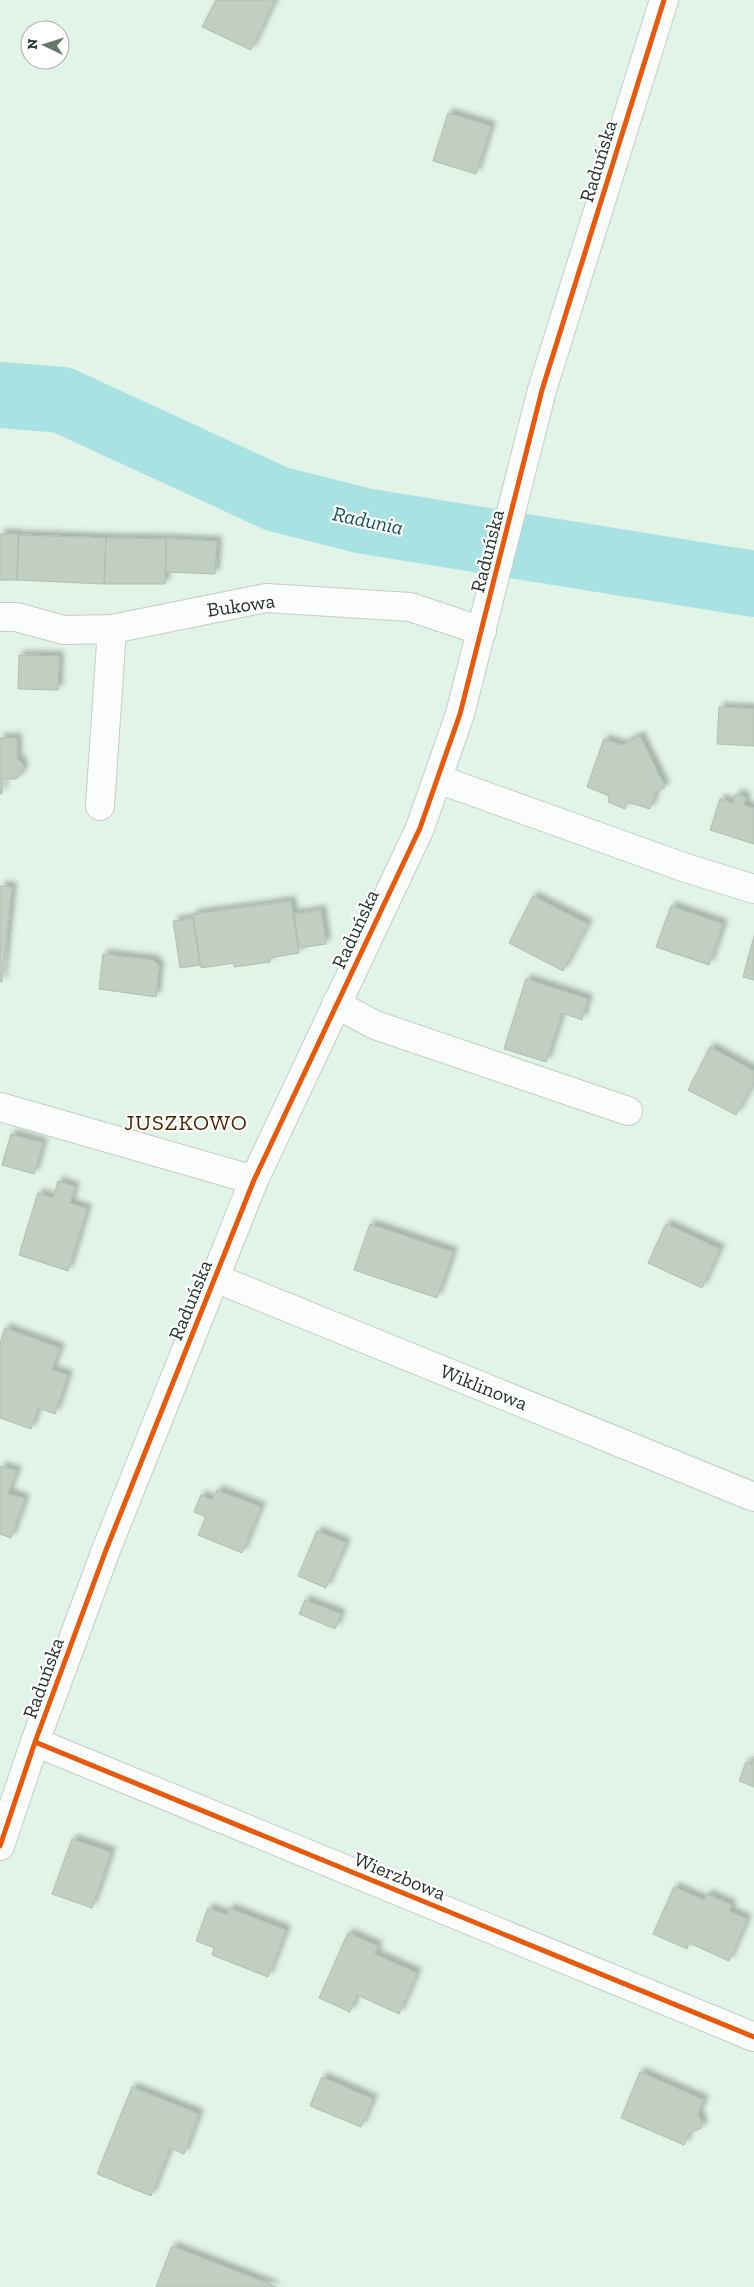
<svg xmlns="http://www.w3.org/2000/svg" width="754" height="2287" font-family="'Zilla Slab',serif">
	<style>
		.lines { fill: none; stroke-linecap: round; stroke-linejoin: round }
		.river { stroke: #a8e2e3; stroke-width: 66 }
		.building { fill: #c0cfc1; stroke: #b2bdb3; filter: url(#shadow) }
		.minor-casing { stroke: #c2cfc6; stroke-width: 30 }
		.minor { stroke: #fbfdfc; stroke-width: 28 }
		.cycleway-casing { stroke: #fff; stroke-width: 8 }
		.cycleway { stroke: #e8590c; stroke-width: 5 }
		.labels { text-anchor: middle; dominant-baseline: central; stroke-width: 4.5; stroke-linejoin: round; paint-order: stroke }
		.street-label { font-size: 20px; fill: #27342d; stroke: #fff }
		.water-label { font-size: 21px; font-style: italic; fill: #13555a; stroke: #fff }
		.quarter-label { font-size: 22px; letter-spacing: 1px; fill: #4b1f00; stroke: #fff }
	</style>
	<defs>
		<filter id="shadow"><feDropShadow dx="4.5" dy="-4.5" stdDeviation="2.5" flood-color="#0004"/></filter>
	</defs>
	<rect width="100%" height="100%" fill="#e2f3e8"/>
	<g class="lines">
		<path class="river" d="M0 395 62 400 277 499 364 521 754 584"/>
	</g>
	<path class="building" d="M216 0H275L251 50 202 27Z
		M448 113 491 126 476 174 433 161Z
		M0 534H18L17 580H0Z
		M19 535 106 538 104 584 17 580Z
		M106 538 166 539 165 584H104Z
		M166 539 217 541 215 574 166 572Z
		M19 655 59 656 58 690 18 689Z
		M719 707 754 709V746L717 744Z
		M640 736 665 787 656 792 650 809 627 802 625 809 608 802 609 796 587 787 604 739 622 745Z
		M0 738H17V758L23 765 22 773 16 779H3L2 794H0Z
		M736 794 746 797 744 805 754 808V844L710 830 720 799 733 803Z
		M0 886 12 887 2 982H0Z
		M533 896 588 924 563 971 509 943Z
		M291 901 299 953 269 958 270 962 234 967V963L201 968 193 914Z
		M671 906 723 924 709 965 656 947Z
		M321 910 326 944 299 948 294 914Z
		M193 918 200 965 180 968 173 921Z
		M754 936V980L743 977Z
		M103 954 154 960 159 966 156 997 99 989Z
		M526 979 588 999 582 1020 562 1013 546 1062 504 1049Z
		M710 1047 754 1071V1082L736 1115 688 1090Z
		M11 1134 43 1143 34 1174 2 1165Z
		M58 1181 75 1187 70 1203 87 1209 68 1271 19 1255 38 1193 53 1198Z
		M370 1224 453 1252 437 1298 354 1270Z
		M666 1224 720 1249 702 1288 648 1263Z
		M5 1328 60 1348 52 1370 68 1375 55 1414 38 1408 31 1429 0 1418V1343Z
		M0 1466 17 1471 8 1493 25 1499 11 1538 0 1534Z
		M217 1490 261 1507 242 1553 198 1535 206 1517 194 1512 201 1495 212 1500Z
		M317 1531 346 1543 326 1588 298 1576Z
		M305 1600 341 1614 335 1629 299 1614Z
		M754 1756V1787L739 1781 746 1762 751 1764Z
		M72 1839 111 1852 92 1908 52 1894Z
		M674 1887 704 1900 707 1894 732 1905 729 1911 747 1919 729 1961 689 1943 687 1949 653 1934Z
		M208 1908 227 1915 229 1908 286 1930 268 1977 212 1955 214 1948 196 1941Z
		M348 1933 378 1946 375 1954 417 1973 399 2014 357 1995 350 2012 319 1998Z
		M640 2072 704 2100 698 2114 703 2123 700 2129 690 2132 684 2145 621 2118Z
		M322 2077 373 2099 361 2127 310 2106Z
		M132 2087 199 2114 184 2154 170 2148 151 2196 97 2174Z
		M172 2246 277 2287H156Z"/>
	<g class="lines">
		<g class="minor-casing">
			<path id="minor" d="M0 617H16L64 630 112 629 266 598 410 607 482 631
				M438 779 686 868 754 889
				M100 806 112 629
				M336 1004 375 1025 628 1111
				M0 1107 254 1180
				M215 1278 754 1497
				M35 1742 754 2037
				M0 1846 35 1742 106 1550 254 1180 420 828 460 714 542 390 664 0"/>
		</g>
		<use href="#minor" class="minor"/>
		<g class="cycleway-casing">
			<path id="cycleway" d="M35 1742 754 2037
				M0 1846 35 1742 106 1550 254 1180 420 828 460 714 542 390 664 0"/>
		</g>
		<use href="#cycleway" class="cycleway"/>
	</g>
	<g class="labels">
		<g class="street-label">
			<text transform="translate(598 161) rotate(-73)">Raduńska</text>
			<text transform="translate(487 551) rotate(-76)">Raduńska</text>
			<text transform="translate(241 605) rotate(-8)">Bukowa</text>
			<text transform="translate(355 929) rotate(-65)">Raduńska</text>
			<text transform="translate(190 1300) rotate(-68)">Raduńska</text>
			<text transform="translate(484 1387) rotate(22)">Wiklinowa</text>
			<text transform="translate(43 1678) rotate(-70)">Raduńska</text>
			<text transform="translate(400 1876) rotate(22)">Wierzbowa</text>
		</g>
		<g class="water-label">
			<text transform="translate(368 520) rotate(12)">Radunia</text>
		</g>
		<g class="quarter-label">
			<text x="186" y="1122">JUSZKOWO</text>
		</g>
	</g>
	<g transform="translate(45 45) rotate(274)"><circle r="24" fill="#ffffff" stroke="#a9aeab"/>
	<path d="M0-4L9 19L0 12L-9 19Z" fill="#68776e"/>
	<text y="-8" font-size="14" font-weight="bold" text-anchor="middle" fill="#27342d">N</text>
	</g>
</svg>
